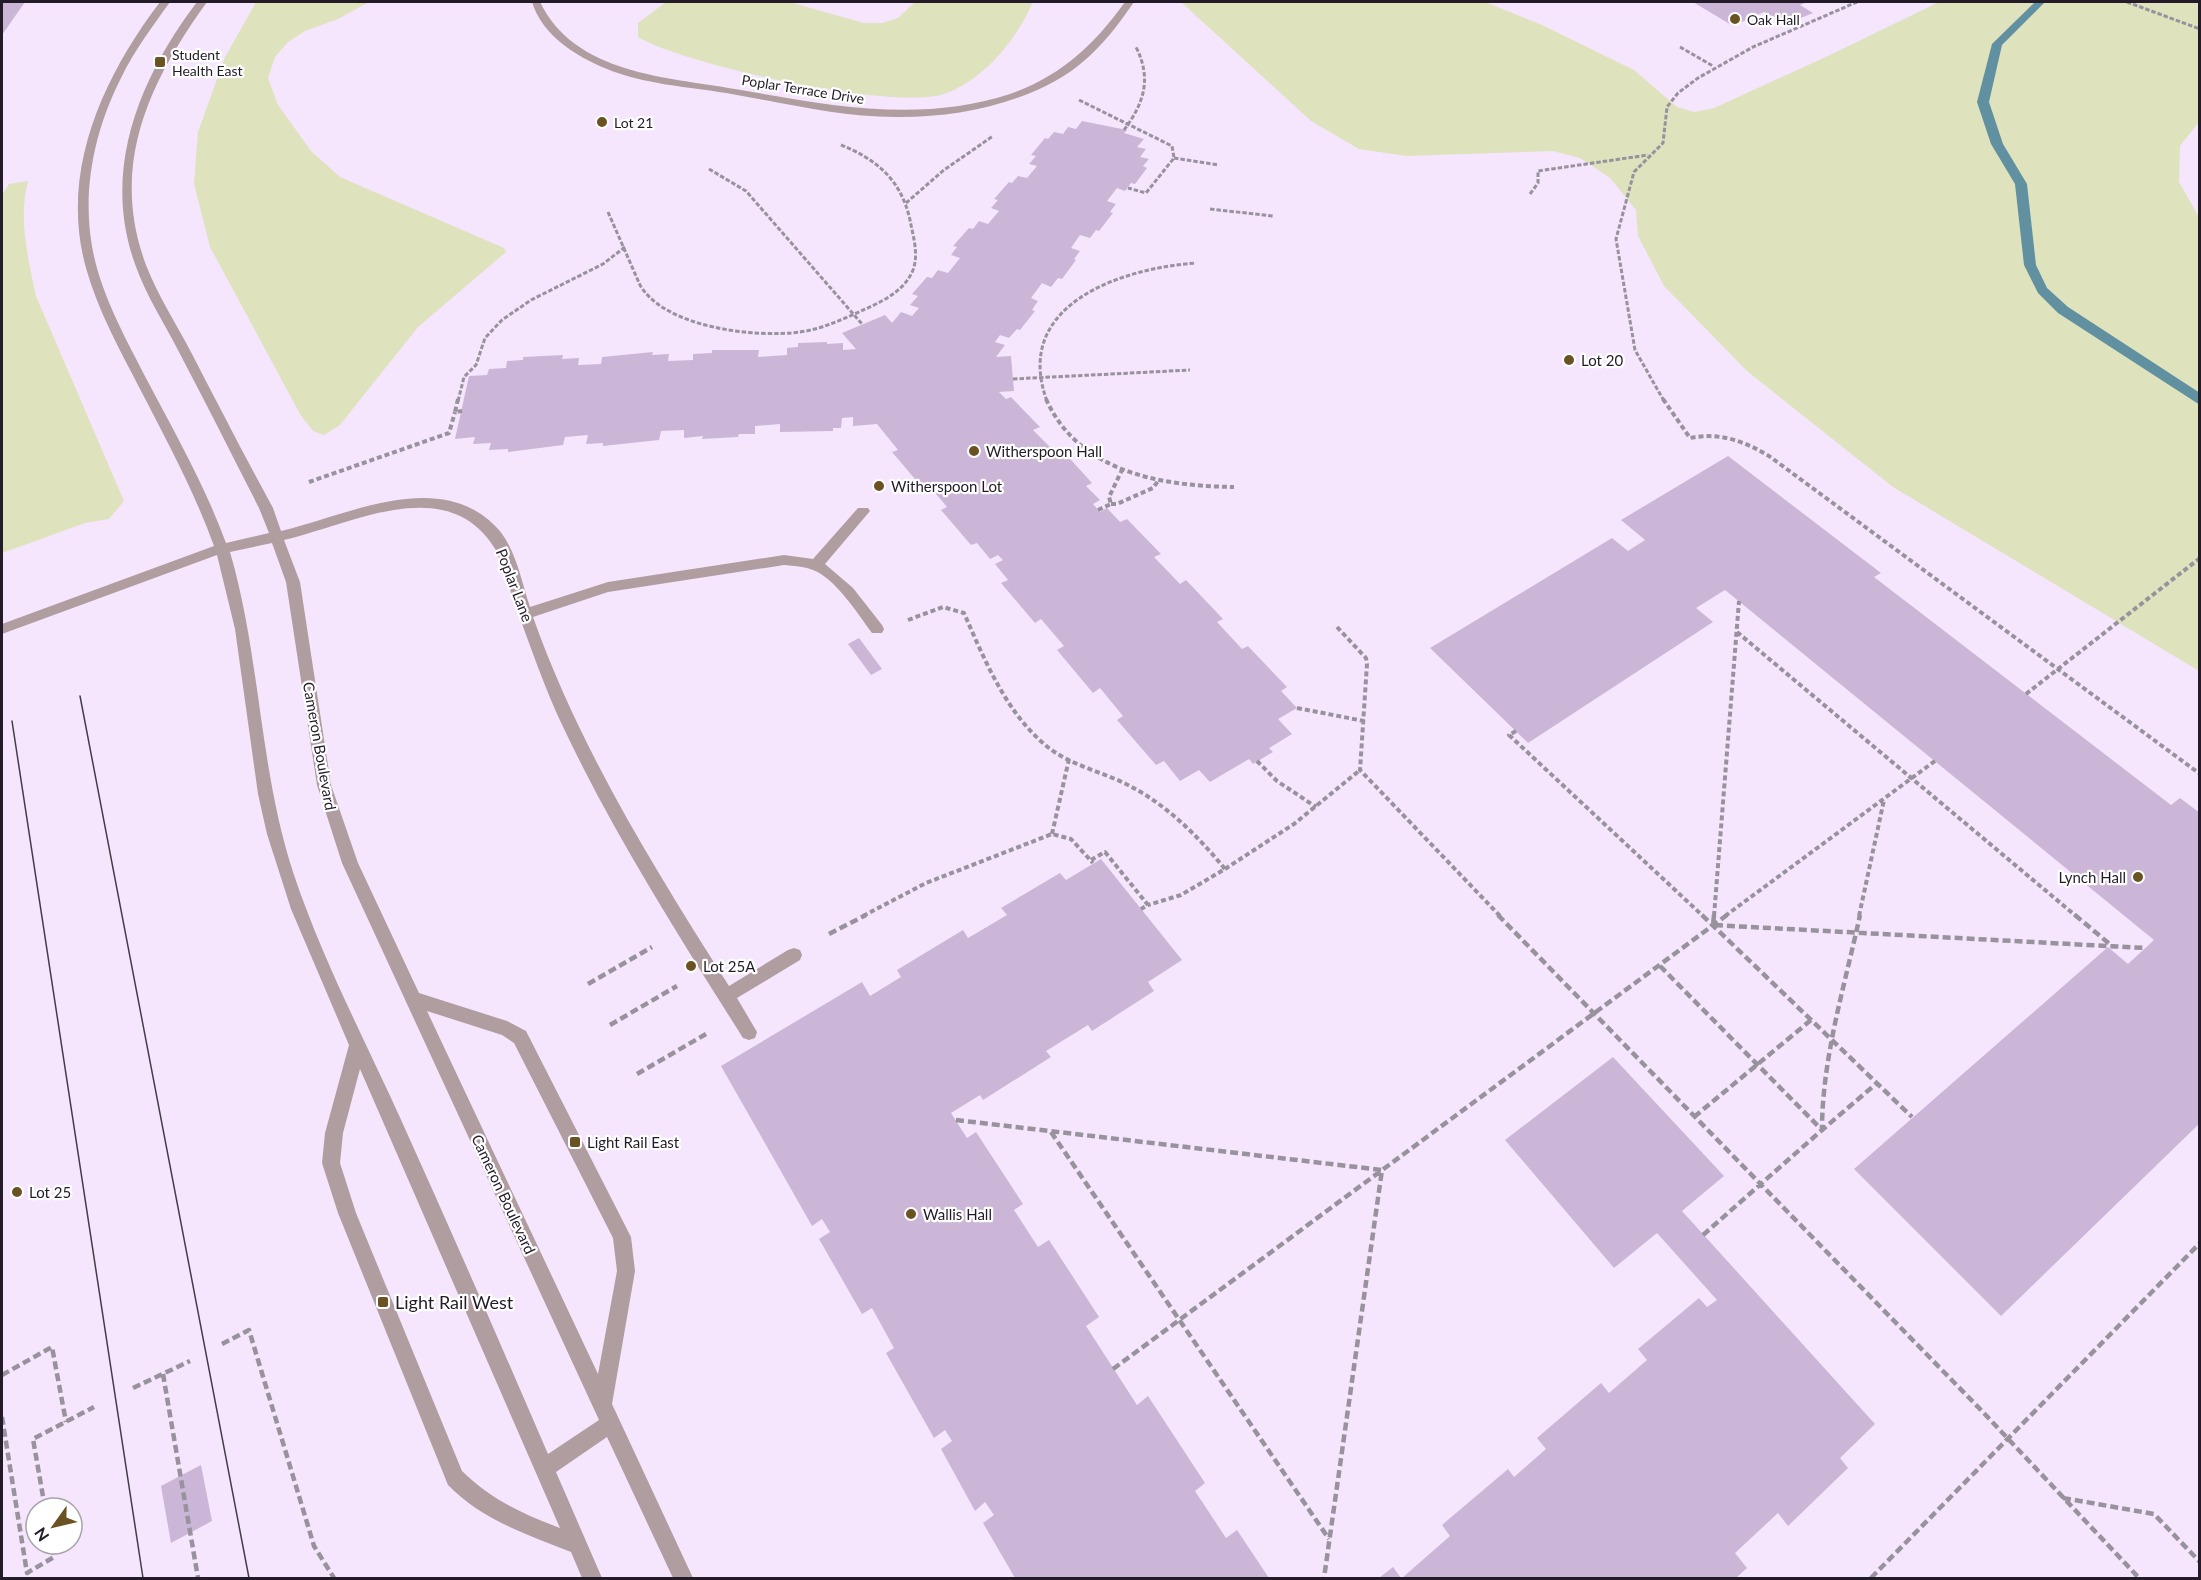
<svg xmlns="http://www.w3.org/2000/svg" width="2201" height="1580" font-family="Lato,sans-serif">
	<style>
		.built { fill: #f5e6fe; fill-rule: evenodd }
		.green { fill: #dee2bd }
		.lines { fill: none; stroke-linecap: round; stroke-linejoin: round }
		.stream { fill: #6190a0; fill-rule: evenodd }
		.building { fill: #cbb6d7 }
		.path-far2 { stroke: #98929c; stroke-width: 3; stroke-dasharray: 4.5 2; stroke-linecap: butt }
		.path-far1 { stroke: #98929c; stroke-width: 4; stroke-dasharray: 5 3; stroke-linecap: butt }
		.path { stroke: #98929c; stroke-width: 4.5; stroke-dasharray: 8 4; stroke-linecap: butt }
		.minor { fill: #b09d9f; fill-rule: evenodd }
		.tram { stroke: #433d48; stroke-width: 1.5 }
		.poi-dot { fill: #6b5223; stroke: #fff; stroke-width: 2 }
		.labels { text-anchor: middle; dominant-baseline: central; stroke-width: 4.5; stroke-linejoin: round; paint-order: stroke }
		.far-poi-label { font-size: 14px; fill: #231c28; stroke: #fff; text-anchor: start }
		.far-street-label { font-size: 14px; fill: #231c28; stroke: #fff }
		.poi-label { font-size: 15px; fill: #231c28; stroke: #fff; text-anchor: start }
		.street-label { font-size: 15px; fill: #231c28; stroke: #fff }
		.near-poi-label { font-size: 18px; fill: #231c28; stroke: #fff; text-anchor: start }
	</style>
	<rect width="100%" height="100%" fill="#fbf7fe"/>
	<path class="built" d="M2 2H2199V1578H2ZM36 1508H72V1544H36Z"/>
	<path class="green" d="M256 2H369L338 19 305 31 288 42 275 57 268 78 278 105 311 151 340 177 504 248 506 252 418 327 340 425 324 435 313 431 300 414 210 247 194 184 198 132 225 57Z
		M666 2H789L864 23H882L898 18 915 2H1033C1017 39 984 80 944 94 893 111 685 65 638 37V23Z
		M1181 2H1485L1542 25 1634 70 1677 107 1694 112 1714 108 1830 55 1939 2H2199V122L2180 146 2179 182 2200 219 2199 671 1893 487 1747 371 1664 286 1638 236 1636 210 1610 178 1580 158 1553 151 1406 156 1359 149 1311 121Z
		M28 181C18 219 28 258 36 296L124 501 109 519 85 523 2 553V195L9 184Z"/>
	<g class="lines">
		<path class="stream" d="M2035 2H2045L2002 45 1989 102 2003 144 2027 184 2036 265 2047 288 2068 307 2200 393V405L2058 313 2038 293 2024 265 2015 184 1991 144 1977 102 1992 44Z"/>
	</g>
	<path class="building" d="M2 2H25L2 35Z
		M1693 2H1807L1800 5 1813 13 1786 24 1764 12 1733 26Z
		M1082 121 1127 130 1124 133 1144 139 1137 147 1146 149 1140 157 1149 159 1143 166 1147 168 1135 184 1131 183 1125 191 1117 188 1107 201 1116 204 1110 212 1113 213 1099 231 1096 230 1090 238 1080 235 1071 248 1080 251 1074 259 1076 260 1062 279 1058 278 1051 287 1042 283 1031 298 1038 301 1032 310 1035 311 1020 330 1017 329 1009 338 1000 335 995 342 1005 345 996 357 1011 356 1014 391 999 392 1006 399 1011 397 1040 427 1033 430 1056 453 1062 450 1092 483 1086 486 1100 500 1093 504 1100 512 1107 508 1120 522 1127 519 1161 554 1154 557 1180 584 1186 580 1223 619 1217 622 1242 649 1248 646 1287 687 1281 691 1297 708 1278 719 1292 734 1269 748 1273 752 1253 764 1249 759 1210 782 1199 770 1180 781 1164 761 1156 765 1117 720 1123 716 1100 688 1093 693 1057 650 1064 646 1041 619 1035 623 1001 583 1008 580 995 564 1003 560 998 555 990 559 977 543 971 545 941 510 947 507 926 482 920 485 892 452 898 450 877 424 853 426V417L842 418 841 428H833V431L780 432V424L755 426V434H739L738 437 702 439 703 436 684 438V430L661 431 659 440 603 446V443L586 444 588 435 565 437 563 445 508 452V449L489 450 491 443 473 444 475 437 455 439 469 376 487 375 489 369 506 368 507 361 523 360V357L563 355 562 359 579 358 578 365 601 364 602 357 653 352 652 355 669 354 668 361 693 360V354L712 353V350H759L758 357 787 355V348L798 347V343L827 342V344L843 343V350L856 349 842 333 885 315 892 323 901 312 912 316 919 308 910 305 918 296 912 294 927 277 932 278 938 270 948 273 960 258 951 255 957 247 953 246 969 228 973 229 979 221 988 224 999 211 991 208 998 200 994 199 1009 182 1012 183 1018 176 1027 178 1037 166 1029 164 1036 156 1031 155 1045 138 1048 139 1054 132 1063 134 1068 127 1076 129Z
		M1728 456 1881 573 1874 577 2171 805 2180 798 2200 813V1123L2001 1316 1854 1169 2108 947 2128 964 2154 940 1725 590 1696 608 1713 622 1528 743 1430 648 1612 538 1628 551 1645 540 1621 520Z
		M859 638 882 669 871 675 848 644Z
		M1101 859 1182 960 1148 982 1154 991 1092 1031 1088 1025 1046 1051 1051 1057 983 1100 980 1095 951 1113 967 1138 976 1132 1023 1204 1014 1210 1038 1247 1049 1240 1099 1317 1086 1326 1137 1405 1148 1396 1205 1483 1195 1491 1226 1538 1237 1530 1269 1578H1015L983 1523 994 1515 985 1502 975 1511 941 1449 952 1441 945 1430 934 1438 886 1353 894 1348 872 1308 862 1314 819 1239 830 1232 822 1219 812 1226 721 1066 862 982 870 996 901 977 897 970 963 930 968 938 1007 915 1001 908 1060 873 1066 880Z
		M1613 1057 1724 1176 1682 1211 1875 1424 1840 1458 1848 1468 1788 1526 1778 1513 1735 1553 1747 1568 1736 1578H1402L1450 1536 1442 1525 1508 1469 1514 1477 1546 1449 1537 1438 1601 1383 1609 1393 1647 1360 1638 1349 1699 1298 1707 1307 1717 1300 1657 1233 1614 1268 1505 1140Z
		M201 1465 212 1521 171 1543 161 1486Z
		M1393 1567 1401 1578H1379Z"/>
	<g class="lines">
		<path class="path-far2" d="M2127 2 2200 29
			M1680 47 1713 66
			M1079 100 1172 146 1174 158 1146 193 1128 188
			M1124 130C1144 103 1152 79 1136 47
			M1174 158 1219 165
			M709 169 746 191 862 324
			M1530 194 1538 183V171L1648 155
			M906 203 944 170 993 136
			M1210 209 1273 216
			M608 212 640 285C665 328 756 338 800 332 822 329 841 320 861 311 881 302 904 292 913 270 919 254 913 236 910 220 901 179 876 159 839 144
			M1013 379 1190 370
			M458 401 464 377 476 365 485 338 502 320 531 300 603 264 625 247
			M1047 401C1011 304 1123 268 1196 263
			M1664 401 1635 350 1616 239 1634 172 1663 143 1667 107 1678 93 1698 78 1753 47 1857 2"/>
		<path class="path-far1" d="M458 399 455 412 462 411
			M1046 399C1079 473 1162 486 1234 487
			M1663 399 1690 438C1719 432 1744 441 1769 456L2200 774
			M309 482 449 433 455 412
			M1111 504H1117L1153 488 1158 481
			M1098 510 1111 504 1109 497 1122 470
			M908 620 943 607 964 613C985 661 1007 715 1049 748 1071 765 1099 771 1124 783 1165 803 1196 834 1225 869L1181 895 1148 905
			M1337 627 1366 658 1367 664 1360 770 1500 916
			M1737 632 2076 916
			M2026 694 2200 558
			M1297 708 1364 721
			M1516 731 1509 735 1703 916
			M1257 761 1277 781 1316 807
			M1052 834 1069 759
			M1091 860 1105 852 1148 905 1141 909
			M1225 869 1294 824 1360 770
			M863 916 926 883 1052 834 1071 839 1093 863
			M1714 916 1739 601
			M1725 916 1935 761
			M1859 916 1884 800"/>
		<path class="path" d="M1498 915 1981 1410 2139 1578
			M1702 915 1912 1117
			M1714 915 1713 925 2145 948
			M2075 915 2112 946
			M829 934 866 915
			M1660 966 1822 1130 1877 1083
			M588 984 652 947
			M610 1025 677 986
			M637 1074 706 1034
			M1694 1117 1811 1020
			M956 1120 1382 1170 1324 1578
			M1051 1132 1329 1539
			M1703 1235 1822 1130C1822 1058 1845 985 1860 915
			M222 1344 249 1330 314 1546 334 1578
			M1113 1369 1727 915
			M163 1374 198 1578
			M2 1375 52 1347 66 1422
			M133 1388 190 1361
			M2 1417 27 1573 54 1557 52 1544
			M2063 1498 2154 1514 2200 1562
			M45 1508 33 1439 94 1407
			M1871 1578 2200 1243"/>
		<path class="minor" d="M160 2H170C152 27 134 51 121 78 95 129 82 189 92 246 100 293 125 337 147 380 175 433 205 486 226 543L269 533 259 508C233 457 207 405 180 354 165 324 146 296 135 264 101 170 140 77 197 2H207C149 82 109 166 146 265 158 296 177 325 192 354 219 406 245 457 273 508L281 531C349 515 442 466 499 530 516 550 522 583 530 607L608 582 784 555 813 559 858 508H868L870 511 825 564 853 588 882 625 884 629 882 633H872C858 614 835 578 813 570 804 566 793 566 784 565L608 592 533 617C580 749 654 868 729 986L788 950 794 948 800 950 802 955 800 960 737 998 757 1032 755 1038 749 1040 743 1038C677 933 609 827 557 714 534 661 516 606 497 552 450 470 353 524 284 540L300 582 331 785 358 863 419 993 507 1021 526 1031 631 1237 635 1271 612 1404 693 1578H673L607 1437 556 1472 602 1578H582L571 1552C526 1534 482 1520 448 1485L338 1213 322 1163 325 1133 349 1045 291 909 267 834 258 794 235 629 217 555 2 634V624L214 546C194 491 167 441 140 389 120 350 98 311 86 268 59 172 103 77 160 2ZM272 543 286 582 317 785 342 863 599 1420 548 1454C500 1343 452 1232 402 1122 365 1040 323 961 294 875 259 770 261 658 230 552ZM427 1011 502 1035 514 1043 613 1238 617 1271 598 1374ZM360 1069 560 1528C523 1514 490 1499 462 1471L356 1213 340 1163 343 1133Z
			M532 2H540C575 74 666 77 735 89 827 105 918 124 1010 94 1061 76 1094 45 1125 2H1134C1102 49 1073 79 1017 98 980 111 940 117 901 117 842 118 785 103 726 93 688 87 643 84 607 69 575 56 542 35 532 2Z"/>
		<path class="tram" d="M80 696 249 1578
			M12 721 143 1578"/>
	</g>
	<g class="poi-dot">
		<circle cx="1735" cy="19" r="6"/>
		<rect x="154" y="56" width="12" height="12" rx="3"/>
		<circle cx="602" cy="122" r="6"/>
		<circle cx="1569" cy="360" r="6"/>
		<circle cx="974" cy="451" r="6"/>
		<circle cx="879" cy="486" r="6"/>
		<circle cx="2138" cy="877" r="6"/>
		<circle cx="691" cy="966" r="6"/>
		<rect x="569" y="1136" width="12" height="12" rx="3"/>
		<circle cx="17" cy="1192" r="6"/>
		<circle cx="911" cy="1214" r="6"/>
		<rect x="377" y="1296" width="12" height="12" rx="3"/>
	</g>
	<g class="labels">
		<g class="far-poi-label">
			<text x="1747" y="19">Oak Hall</text>
			<text x="172" y="54">Student<tspan x="172" dy="16">Health East</tspan></text>
			<text x="614" y="122">Lot 21</text>
		</g>
		<g class="far-street-label">
			<text transform="translate(803 89) rotate(9)">Poplar Terrace Drive</text>
		</g>
		<g class="poi-label">
			<text x="1581" y="360">Lot 20</text>
			<text x="986" y="451">Witherspoon Hall</text>
			<text x="891" y="486">Witherspoon Lot</text>
			<text x="2126" y="877" text-anchor="end">Lynch Hall</text>
			<text x="703" y="966">Lot 25A</text>
			<text x="587" y="1142">Light Rail East</text>
			<text x="29" y="1192">Lot 25</text>
			<text x="923" y="1214">Wallis Hall</text>
		</g>
		<g class="street-label">
			<text transform="translate(515 585) rotate(69)">Poplar Lane</text>
			<text transform="translate(320 746) rotate(80)">Cameron Boulevard</text>
			<text transform="translate(504 1194) rotate(65)">Cameron Boulevard</text>
		</g>
		<g class="near-poi-label">
			<text x="395" y="1302">Light Rail West</text>
		</g>
	</g>
	<rect width="2201" height="1580" fill="none" stroke="#231c28" stroke-width="6"/>
	<g transform="translate(54 1526) rotate(236)"><circle r="28" fill="#ffffff" stroke="#a7a4a9" stroke-width="1.5"/>
	<path d="M0-4.5L10 22L0 15L-10 22Z" fill="#6b5223"/>
	<text y="-9" font-size="16" font-weight="bold" text-anchor="middle" fill="#231c28">N</text>
	</g>
</svg>
